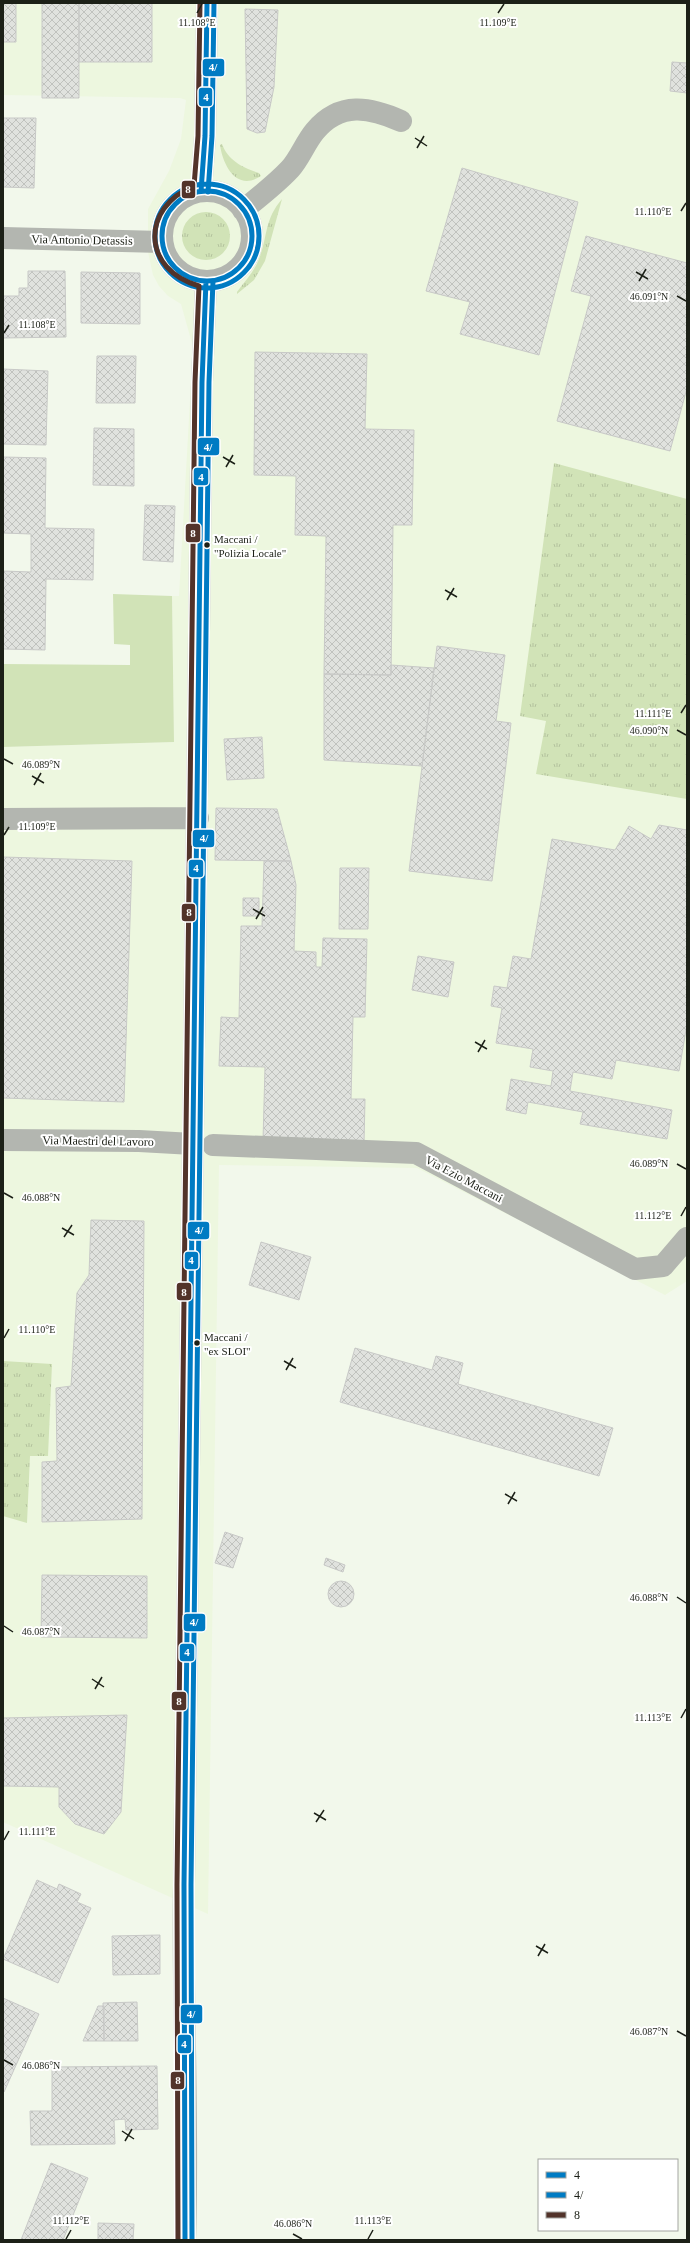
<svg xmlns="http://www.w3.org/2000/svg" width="690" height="2243" font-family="Georgia,serif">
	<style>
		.built { fill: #edf7df }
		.grass { fill: url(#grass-tufts) }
		.park { fill: #d1e3b7 }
		.building { fill: url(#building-cross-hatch); stroke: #c8c9c7 }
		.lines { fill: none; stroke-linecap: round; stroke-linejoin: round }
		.minor { stroke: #b3b6b0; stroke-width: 22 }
		.bus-1-casing { stroke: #fff; stroke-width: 8 }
		.bus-2-casing { stroke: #fff; stroke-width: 8 }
		.bus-3-casing { stroke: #fff; stroke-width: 8 }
		.bus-1 { stroke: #007bc3; stroke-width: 5 }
		.bus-2 { stroke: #007bc3; stroke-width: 5 }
		.bus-3 { stroke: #52332a; stroke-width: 5 }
		.ticks { fill: none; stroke: #1c2017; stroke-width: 1.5 }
		.bus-dot { fill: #1c2017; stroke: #fff; stroke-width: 1.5 }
		.labels { text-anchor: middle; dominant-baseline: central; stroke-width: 4; stroke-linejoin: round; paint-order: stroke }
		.bus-label { font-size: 11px; fill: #1c2017; stroke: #fff; text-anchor: start }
		.street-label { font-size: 12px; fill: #1c2017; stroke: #fff }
		.ticks-label { font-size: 10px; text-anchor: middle; fill: #1c2017; stroke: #fff; stroke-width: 4; stroke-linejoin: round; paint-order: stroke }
		.line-badge { stroke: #fff; stroke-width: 1.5 }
		.badge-label { font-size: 11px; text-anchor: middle; font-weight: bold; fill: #fff }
	</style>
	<defs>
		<pattern id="grass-tufts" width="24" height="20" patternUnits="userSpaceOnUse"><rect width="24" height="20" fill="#d1e3b7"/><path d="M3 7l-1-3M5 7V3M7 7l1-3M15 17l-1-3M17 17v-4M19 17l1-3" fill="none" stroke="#b3c29d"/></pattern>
		<pattern id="building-cross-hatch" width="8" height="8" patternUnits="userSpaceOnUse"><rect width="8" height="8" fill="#e0e2de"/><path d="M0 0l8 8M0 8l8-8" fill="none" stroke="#c0c2be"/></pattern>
	</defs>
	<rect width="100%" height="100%" fill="#f2f8eb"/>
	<path class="built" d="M3 3H687V1281L665 1295 417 1168 219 1165 208 1914 3 1822V747L174 742 172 596H179L193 347 181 304 168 296 159 286 153 275 148 252V209L169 171 181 139 186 100 180 98 3 95Z"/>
	<path class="grass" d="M222 144C228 161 244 168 259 173L261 176C237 192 223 166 220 145Z
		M282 199 265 261 254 280 237 294V292C245 281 254 272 259 259 268 236 264 220 282 199Z
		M182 236a24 24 0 1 1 48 0a24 24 0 1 1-48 0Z
		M554 463 687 499V799L536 774 546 721 520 716Z
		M3 1361 52 1364 48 1456H30L27 1523 3 1516Z"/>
	<path class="park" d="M113 594 172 596 174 742 3 747V664L130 665V645L114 644Z"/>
	<path class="building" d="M3 3H16V42H3Z
		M42 3H79V98H42Z
		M79 3H152V62H79Z
		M245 9 278 10 274 87 265 132 257 133 247 129Z
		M672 62 687 63V93L670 91Z
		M3 118H36L34 188 3 187Z
		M462 168 578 202 539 355 460 334 470 302 426 291Z
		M586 236 687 263V388L670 451 557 421 591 296 571 291Z
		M28 271H65L66 337 3 338V296H19V288H28Z
		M81 272 140 273V324L81 323Z
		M255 352 367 354 365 429 414 430 412 525H393L391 675 324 674 326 536 295 535 296 476 254 475Z
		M97 356H136L135 403H96Z
		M3 369 48 371 46 445 3 444Z
		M94 428 134 429V486L93 485Z
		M3 457 46 458 45 528 94 529 93 580 46 579 45 650 3 649V571L31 572V534L3 533Z
		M145 505 175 506 173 562 143 560Z
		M437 646 505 655 496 721 511 723 492 881 409 871Z
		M391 665 434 668 422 766 324 760V674L391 675Z
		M262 737 264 778 227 780 224 739Z
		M216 808 277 809 291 861 215 860Z
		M659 825 687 830V1024L679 1071 616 1060 612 1079 573 1072 570 1091 672 1110 667 1139 580 1124 583 1112 528 1102 526 1114 506 1110 511 1079 551 1086 553 1071 530 1067 533 1049 496 1043 502 1008 491 1006 494 986 507 988 513 956 531 959 552 839 615 850 629 826 651 839Z
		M3 857 132 861 124 1102 3 1098Z
		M264 861H291L296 885 294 951 316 952V967H322L323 938 367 939 365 1017H353L351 1099H365L364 1143 263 1141 265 1067 219 1066 221 1017 239 1018 241 926H262Z
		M340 868H369L368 929H339Z
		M243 898H259V916H243Z
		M418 956 454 962 448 997 412 990Z
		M91 1220 144 1221 142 1519 42 1522V1462L57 1461 56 1388 71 1386 77 1293 89 1275Z
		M261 1242 311 1257 299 1300 249 1285Z
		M355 1348 432 1370 436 1356 463 1363 458 1384 613 1428 599 1476 340 1402Z
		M225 1532 243 1538 233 1568 215 1563Z
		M326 1558 345 1565 343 1572 324 1565Z
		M42 1575 147 1576V1638L41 1637Z
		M328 1594a13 13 0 1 1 26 0a13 13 0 1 1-26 0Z
		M127 1715 121 1812 104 1834 75 1824 59 1807V1787L3 1786V1718Z
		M37 1880 57 1889 59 1884 81 1894 77 1902 91 1908 58 1983 3 1959Z
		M160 1935V1974L113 1975 112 1936Z
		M3 1998 39 2014 4 2092H3Z
		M137 2002 138 2041H104L103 2003Z
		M98 2006H104V2041H83Z
		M157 2066 158 2129 126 2130 125 2119 114 2120 115 2144 31 2145 30 2111H52V2067Z
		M51 2163 88 2178 63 2240H21Z
		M98 2223 134 2224 133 2240H98Z"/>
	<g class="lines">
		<path class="minor" d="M201 191 205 136 207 3
			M162 236a45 45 0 1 1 90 0a45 45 0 1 1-90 0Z
			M243 210C259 197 276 184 290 169 300 158 305 143 315 131 340 101 370 107 401 121
			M3 238 162 242
			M3 819 198 818
			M3 1140 139 1141 193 1144
			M213 1145 416 1153 635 1269 663 1266 687 1238
			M185 2240C189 2122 182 2003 184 1885 192 1384 197 883 202 382L206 281"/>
		<g class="bus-1-casing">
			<path id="bus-1" d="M201 191 205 136 207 3
				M162 236a45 45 0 1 1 90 0a45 45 0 1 1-90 0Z
				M185 2240 184 1885 202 382 206 281"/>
		</g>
		<g class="bus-2-casing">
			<path id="bus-2" d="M155 236a52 52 0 1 1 104 0a52 52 0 1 1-104 0Z
				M208 192 212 136 214 3
				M192 2240 191 1885 209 382 213 281"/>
		</g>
		<g class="bus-3-casing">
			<path id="bus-3" d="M178 2240 177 1885 195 382 199 286C142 270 140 208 194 186L198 136 200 3"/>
		</g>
		<use href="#bus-1" class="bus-1"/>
		<use href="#bus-2" class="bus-2"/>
		<use href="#bus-3" class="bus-3"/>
	</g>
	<path class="ticks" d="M197 13 202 4M498 13 504 4M415 138 427 146M417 148 424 136M681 211 686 203M636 272 648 279M639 281 646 269M677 296 686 301M4 333 9 325M223 457 235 464M226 467 233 455M445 590 457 597M447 600 454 588M681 713 686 705M677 730 686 735M4 759 13 764M32 776 44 783M34 785 41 773M4 835 9 827M253 909 265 916M256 919 263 907M475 1042 487 1049M478 1052 485 1040M677 1164 686 1169M4 1193 13 1198M681 1216 686 1207M62 1228 74 1235M64 1237 72 1225M4 1338 9 1329M284 1361 296 1368M286 1370 293 1358M505 1494 517 1501M508 1504 515 1492M677 1597 686 1603M4 1626 13 1632M92 1679 104 1687M95 1689 102 1677M681 1718 686 1709M314 1813 326 1820M316 1822 324 1810M4 1840 9 1831M536 1946 548 1953M538 1956 545 1944M677 2031 686 2036M4 2060 13 2065M122 2131 134 2139M125 2141 132 2129M293 2234 302 2239M66 2239 71 2230M368 2239 373 2230"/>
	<g class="bus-dot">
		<circle cx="207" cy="545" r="3.5"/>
		<circle cx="197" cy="1343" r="3.5"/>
	</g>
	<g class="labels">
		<g class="bus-label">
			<text x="214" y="539">Maccani /<tspan x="214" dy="14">"Polizia Locale"</tspan></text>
			<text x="204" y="1337">Maccani /<tspan x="204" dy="14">"ex SLOI"</tspan></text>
		</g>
		<g class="street-label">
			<text transform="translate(82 240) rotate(1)">Via Antonio Detassis</text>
			<text transform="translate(98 1141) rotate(1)">Via Maestri del Lavoro</text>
			<text transform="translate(464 1179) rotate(28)">Via Ezio Maccani</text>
		</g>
	</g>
	<g class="ticks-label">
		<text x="197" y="26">11.108°E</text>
		<text x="498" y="26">11.109°E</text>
		<text x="653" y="215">11.110°E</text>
		<text x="649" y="300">46.091°N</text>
		<text x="37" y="328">11.108°E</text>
		<text x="653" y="717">11.111°E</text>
		<text x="649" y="734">46.090°N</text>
		<text x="41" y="768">46.089°N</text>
		<text x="37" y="830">11.109°E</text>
		<text x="649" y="1167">46.089°N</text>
		<text x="41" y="1201">46.088°N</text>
		<text x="653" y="1219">11.112°E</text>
		<text x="37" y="1333">11.110°E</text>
		<text x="649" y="1601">46.088°N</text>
		<text x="41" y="1635">46.087°N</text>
		<text x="653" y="1721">11.113°E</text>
		<text x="37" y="1835">11.111°E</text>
		<text x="649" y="2035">46.087°N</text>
		<text x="41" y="2069">46.086°N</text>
		<text x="71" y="2224">11.112°E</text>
		<text x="373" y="2224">11.113°E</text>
		<text x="293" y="2227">46.086°N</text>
	</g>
	<g class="line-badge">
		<rect x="202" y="58" width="23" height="19" rx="4" fill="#007bc3"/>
		<rect x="198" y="87" width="15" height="20" rx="4" fill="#007bc3"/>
		<rect x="181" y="180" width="15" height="19" rx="4" fill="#52332a"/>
		<rect x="197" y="437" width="23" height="19" rx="4" fill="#007bc3"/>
		<rect x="193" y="467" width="16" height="19" rx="4" fill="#007bc3"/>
		<rect x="185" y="523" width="16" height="20" rx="4" fill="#52332a"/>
		<rect x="192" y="829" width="23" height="19" rx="4" fill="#007bc3"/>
		<rect x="188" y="859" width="16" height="19" rx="4" fill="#007bc3"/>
		<rect x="181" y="903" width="15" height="19" rx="4" fill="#52332a"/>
		<rect x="187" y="1221" width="23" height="19" rx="4" fill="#007bc3"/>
		<rect x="184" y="1251" width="15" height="19" rx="4" fill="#007bc3"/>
		<rect x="176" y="1282" width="16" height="19" rx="4" fill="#52332a"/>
		<rect x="183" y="1613" width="23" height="19" rx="4" fill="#007bc3"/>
		<rect x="179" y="1643" width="16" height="19" rx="4" fill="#007bc3"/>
		<rect x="171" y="1691" width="16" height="20" rx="4" fill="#52332a"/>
		<rect x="180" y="2004" width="23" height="20" rx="4" fill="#007bc3"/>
		<rect x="177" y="2034" width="15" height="20" rx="4" fill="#007bc3"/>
		<rect x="170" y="2071" width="15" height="19" rx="4" fill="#52332a"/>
	</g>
	<g class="badge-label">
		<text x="213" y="71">4/</text>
		<text x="206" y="101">4</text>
		<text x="188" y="193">8</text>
		<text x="208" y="451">4/</text>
		<text x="201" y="481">4</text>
		<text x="193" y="537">8</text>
		<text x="204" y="842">4/</text>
		<text x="196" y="872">4</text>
		<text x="189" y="916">8</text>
		<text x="199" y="1234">4/</text>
		<text x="191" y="1264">4</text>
		<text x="184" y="1296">8</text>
		<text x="194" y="1626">4/</text>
		<text x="187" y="1656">4</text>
		<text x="179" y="1705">8</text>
		<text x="191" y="2018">4/</text>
		<text x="184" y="2048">4</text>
		<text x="178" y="2084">8</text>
	</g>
	<rect width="690" height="2243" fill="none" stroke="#1c2017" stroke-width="8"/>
	<rect x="538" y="2159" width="140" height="72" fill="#ffffff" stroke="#a4a6a2"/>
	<rect x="546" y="2172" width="20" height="6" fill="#007bc3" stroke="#a4a6a2"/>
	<text x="574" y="2179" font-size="12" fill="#1c2017">4</text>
	<rect x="546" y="2192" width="20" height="6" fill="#007bc3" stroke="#a4a6a2"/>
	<text x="574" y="2199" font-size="12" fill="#1c2017">4/</text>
	<rect x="546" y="2212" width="20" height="6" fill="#52332a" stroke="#a4a6a2"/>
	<text x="574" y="2219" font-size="12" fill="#1c2017">8</text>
</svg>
